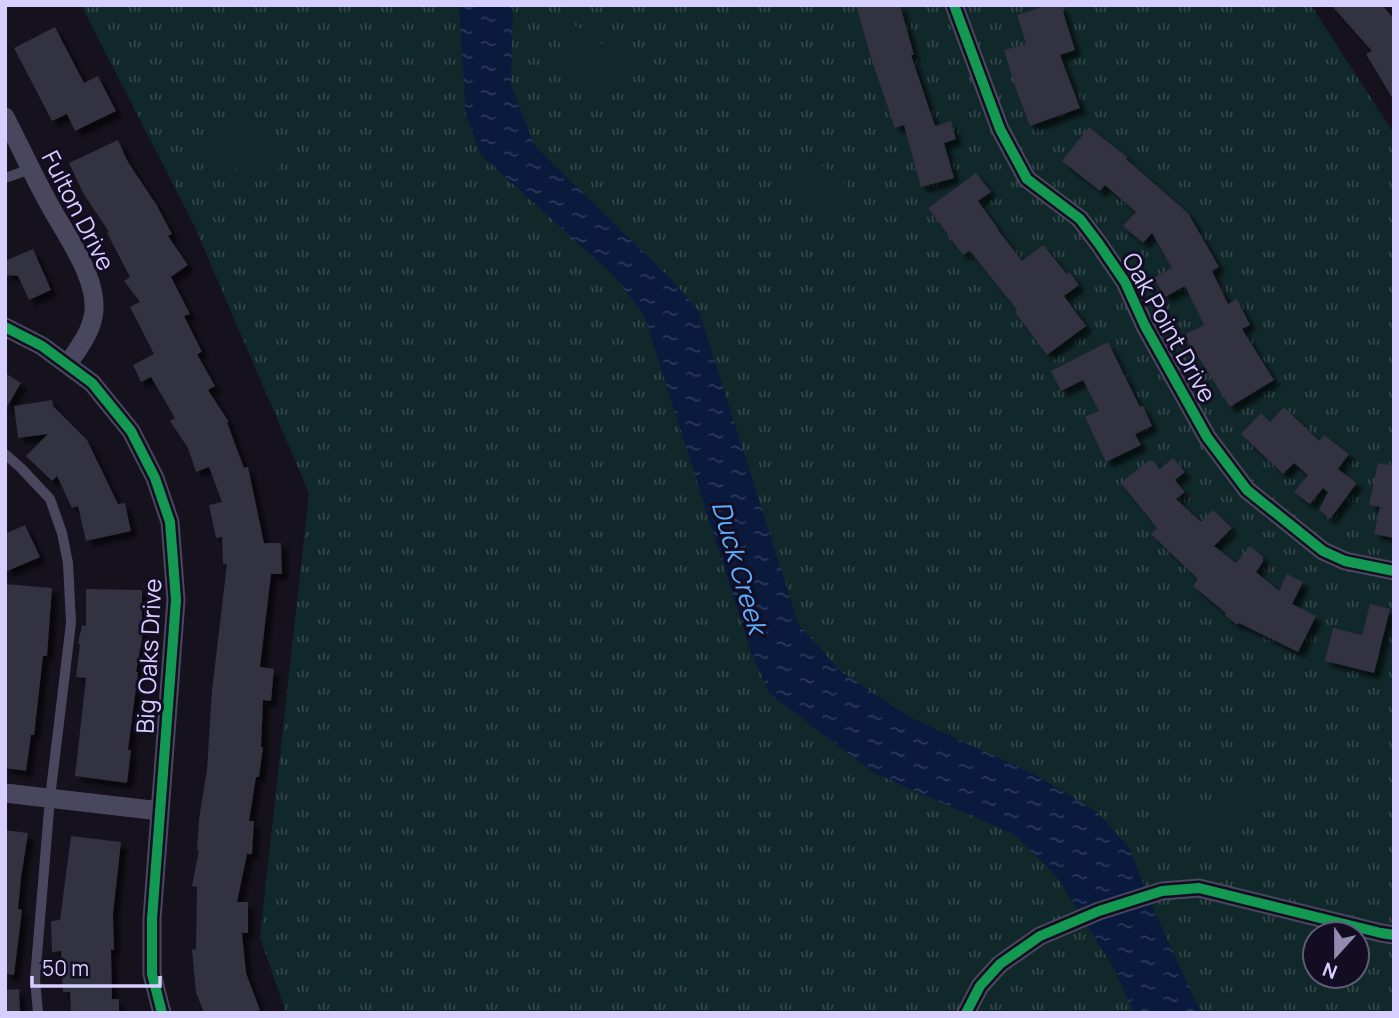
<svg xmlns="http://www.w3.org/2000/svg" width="1399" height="1018" font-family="Manrope,sans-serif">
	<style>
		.grass { fill: url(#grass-tufts); fill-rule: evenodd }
		.green { fill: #11282a }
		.water { fill: url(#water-ripples) }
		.building { fill: #333040; filter: url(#shadow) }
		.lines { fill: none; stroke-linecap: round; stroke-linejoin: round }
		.service { stroke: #49475e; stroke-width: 10 }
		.minor { stroke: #49475e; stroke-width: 19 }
		.cycleway-casing { stroke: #120d22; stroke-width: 15 }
		.cycleway { stroke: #139951; stroke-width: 10 }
		.labels { text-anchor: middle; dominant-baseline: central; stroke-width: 6; stroke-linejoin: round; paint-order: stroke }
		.street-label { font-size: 24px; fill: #d6cfff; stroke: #120d22 }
		.water-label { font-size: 26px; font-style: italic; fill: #5dafff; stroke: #120d22 }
	</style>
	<defs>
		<pattern id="grass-tufts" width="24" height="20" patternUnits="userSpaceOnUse" patternTransform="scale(1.75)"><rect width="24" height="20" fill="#11282a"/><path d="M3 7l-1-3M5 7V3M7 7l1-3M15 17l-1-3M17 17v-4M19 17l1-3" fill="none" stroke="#33464a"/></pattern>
		<pattern id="water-ripples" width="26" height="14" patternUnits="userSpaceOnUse" patternTransform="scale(1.75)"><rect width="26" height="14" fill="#0a1a3d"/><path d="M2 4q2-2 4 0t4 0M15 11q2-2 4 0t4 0" fill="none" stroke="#2d3a5a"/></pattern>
		<filter id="shadow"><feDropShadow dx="6" dy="6" stdDeviation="2" flood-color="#0009"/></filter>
	</defs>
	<rect width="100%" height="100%" fill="#15121d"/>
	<path class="grass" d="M81 5H1311L1394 134V1013H286L260 937 309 493 194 225ZM1315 934H1357V976H1315Z"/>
	<path class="green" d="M567 22C584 28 594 38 607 48 613 53 621 56 627 61L625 76 608 83H584L570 75 561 57 560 33Z
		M243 119C258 123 281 131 283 150 283 158 279 166 276 173L264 179 238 170 211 154C206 130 220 120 243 119Z
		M808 154 842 181 851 191 841 210 816 221 798 197 795 174Z
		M1238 787 1252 794 1264 817 1240 831 1223 837 1182 832 1164 823 1177 804 1202 803 1220 799Z"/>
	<path class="water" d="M459 5H513L511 85 535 146 671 279 699 311 798 623 840 671 912 718 1034 774 1097 812 1129 848 1158 919 1201 1013H1134L1115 970 1054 873 1013 834 874 773 769 693 751 652 644 315 615 277 481 155 466 116Z"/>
	<path class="building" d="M856 5H900L914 55H911L935 126 951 121 956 139 944 143 954 178 921 187 904 125 895 128 872 61Z
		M1048 5H1061L1075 50 1060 55 1080 108 1030 126 1014 83 1004 50 1026 44 1017 15Z
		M1331 5H1382L1394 19V101L1366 54 1372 51Z
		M55 27 84 83 98 76 116 111 75 131 67 114 52 121 14 48Z
		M1089 127 1127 157 1126 159 1188 213 1219 267 1212 271 1228 304 1237 299 1250 325 1242 329 1274 380 1230 407 1195 352 1193 353 1184 335 1204 325 1185 286 1165 297 1154 278 1172 268 1152 233 1143 243 1123 226 1136 212 1105 185 1100 191 1062 161Z
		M118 140 128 162 156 204 172 234 168 236 188 265 171 277 190 314 184 316 202 352 197 354 215 386 208 390 229 422H227L244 468 248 467 264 543H281L282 574H271L260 667 274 669 271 701 263 700 261 747H263L259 777H256L249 821H254L252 854H247L237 902H248V933H242L246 973 260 1010 252 1013H204L196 992 192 950 196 949 197 887 192 886 199 850H197L199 819 207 770 212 690 227 564H223L222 537 216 538 209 505 222 502 209 467 196 472 188 448 170 421 175 418 151 377 141 382 133 365 154 354 130 307 140 302 124 281 130 277 107 233 109 232 83 193 69 163Z
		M976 173 991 192 978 201 999 230H998L1022 261 1043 245 1067 274 1069 272 1079 285 1064 296 1086 326 1047 355 1015 312 1017 310 970 251 963 255 928 208Z
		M33 249 51 290 29 300 18 276 5 275V261Z
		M1108 342 1140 407 1143 406 1152 426 1135 434 1141 445 1106 462 1085 417 1099 411 1083 380 1061 391 1051 371Z
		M5 373 21 383 5 410Z
		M52 400 53 406 87 440 118 504 125 503 131 531 86 541 78 506 72 508 57 476 52 481 26 456 48 434 18 438 14 406Z
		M1284 407 1319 441 1324 435 1349 454 1338 469 1357 483 1330 519 1319 510 1328 492 1323 488 1310 504 1294 492 1308 475 1294 463 1283 474 1241 434 1261 413 1270 422Z
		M1173 458 1185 472 1175 480 1185 492 1176 499 1201 522 1213 510 1232 528 1214 546 1236 563 1250 546 1263 557V562L1256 572 1279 591 1287 574 1303 582 1292 604 1316 616 1298 652 1239 623 1237 625 1225 615 1226 613 1193 586 1198 579 1151 534 1157 528 1121 483 1148 461H1153L1160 469Z
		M1378 463 1394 466V538L1374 534 1380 507 1369 505Z
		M25 525 40 557 5 572V534Z
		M5 584 52 588 47 656H43L34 735H31L26 771 5 768Z
		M86 589 142 590V639L136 672H138L128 750H131L127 783 75 776 86 678 76 677 80 644H78L82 625 86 626Z
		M1370 604 1390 609 1374 673 1325 661 1333 628 1362 635Z
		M5 830 28 833 21 878 18 909 22 910 14 975 5 974Z
		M71 836 121 842 113 914 114 950H111L112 999H119V1013H71L70 992H63L61 951 52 952 51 921 60 920Z
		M19 989 20 1013H5V990Z"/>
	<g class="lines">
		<path class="service" d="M5 178 31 169
			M5 454 21 468 50 499 62 533 68 563 71 623 50 798 35 979 38 1013"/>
		<path class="minor" d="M954 5 1000 129 1027 179 1080 219 1099 244 1125 282 1145 326 1207 437 1247 490 1323 551 1345 561 1394 571
			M5 117C20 146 33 175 49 204 65 234 101 281 93 317 90 334 77 350 68 364
			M5 327 42 346 92 383 131 431 155 478 170 522 176 600 152 919V974L162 1013
			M5 793 160 811
			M966 1013 980 986 1000 964 1040 936 1099 911 1162 891 1199 888 1381 933 1394 935"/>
		<g class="cycleway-casing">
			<path id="cycleway" d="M954 5 1000 129 1027 179 1080 219 1099 244 1125 282 1145 326 1207 437 1247 490 1323 551 1345 561 1394 571
				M5 327 42 346 92 383 131 431 155 478 170 522 176 600 152 919V974L162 1013
				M966 1013 980 986 1000 964 1040 936 1099 911 1162 891 1199 888 1381 933 1394 935"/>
		</g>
		<use href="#cycleway" class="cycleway"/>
	</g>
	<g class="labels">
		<g class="street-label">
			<text transform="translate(79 210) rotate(63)">Fulton Drive</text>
			<text transform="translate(1170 327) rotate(61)">Oak Point Drive</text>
			<text transform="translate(148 656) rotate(-87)">Big Oaks Drive</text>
		</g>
		<g class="water-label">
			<text transform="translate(740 567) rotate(74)">Duck Creek</text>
		</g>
	</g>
	<rect width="1399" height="1018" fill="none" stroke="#d6cfff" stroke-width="14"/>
	<g transform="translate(1336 955) rotate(201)"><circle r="33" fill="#120d22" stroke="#605b7a" stroke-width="2"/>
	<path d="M0-5L12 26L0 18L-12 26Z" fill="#928db0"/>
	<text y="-10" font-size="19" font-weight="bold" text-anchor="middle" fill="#d6cfff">N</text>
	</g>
	<path d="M32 976v10h128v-10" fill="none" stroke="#d6cfff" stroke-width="3.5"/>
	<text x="42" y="976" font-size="21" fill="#d6cfff" stroke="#120d22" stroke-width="5" paint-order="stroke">50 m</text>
</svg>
